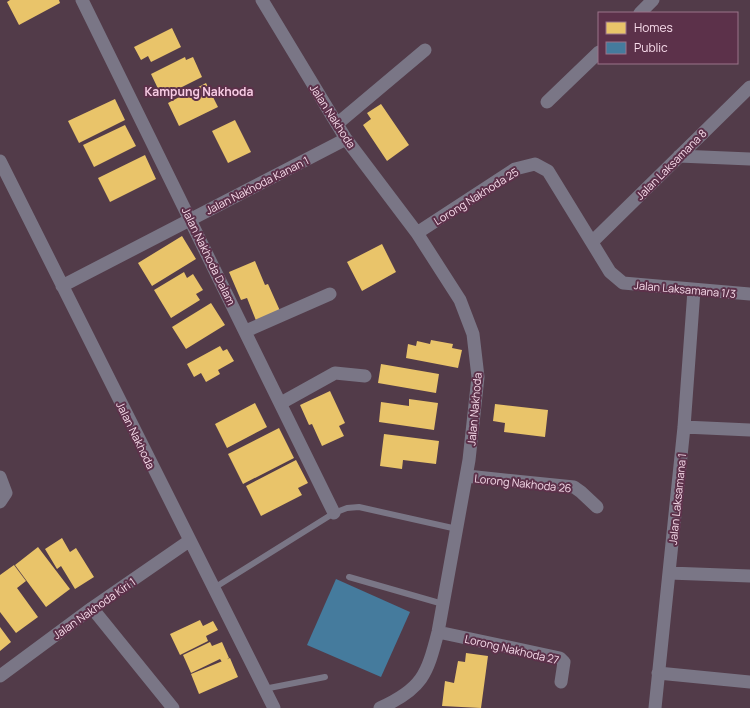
<svg xmlns="http://www.w3.org/2000/svg" width="750" height="708" font-family="Manrope,sans-serif">
	<style>
		.homes { fill: #e9c46a }
		.public { fill: #457b9d }
		.lines { fill: none; stroke-linecap: round; stroke-linejoin: round }
		.lane { stroke: #7a7686; stroke-width: 6 }
		.street { stroke: #7a7686; stroke-width: 13 }
		.labels { text-anchor: middle; dominant-baseline: central; stroke-width: 4; stroke-linejoin: round; paint-order: stroke }
		.street-label { font-size: 11px; fill: #f8dceb; stroke: #5c314a }
		.neighbourhood-label { font-size: 12px; font-weight: bold; fill: #f8cce4; stroke: #5c314a }
	</style>
	<rect width="100%" height="100%" fill="#523b49"/>
	<path class="homes" d="M10 0H59L60 3 19 25 7 2Z
		M172 28 181 47 151 62 148 56 141 60 134 47Z
		M185 57 186 60 193 57 202 77 162 97 151 74Z
		M206 83 218 107 179 126 168 103Z
		M115 99 125 120 79 143 68 121Z
		M381 104 409 145 387 161 363 125 371 119 367 113Z
		M235 120 251 152 228 163 212 131Z
		M125 125 136 146 94 167 83 145Z
		M145 155 156 179 110 202 98 178Z
		M182 236 196 259 152 286 138 263Z
		M382 244 396 272 362 291 347 262Z
		M255 261 265 285 268 284 281 313 257 323 247 298 241 300 229 272Z
		M184 272 187 278 193 274 203 290 196 294 200 300 171 318 154 290Z
		M211 303 225 325 186 349 172 327Z
		M431 340 453 344 452 348 462 350 458 368 406 358 408 344 416 346 417 341 430 344Z
		M220 346 223 351 227 349 234 361 218 370 220 374 206 382 201 373 194 377 187 364Z
		M381 364 439 374 436 393 378 383Z
		M330 391 345 423 339 426 344 436 322 446 312 424 309 425 300 405Z
		M409 399 438 403 434 430 379 422 381 402 409 406Z
		M255 403 267 427 227 448 215 424Z
		M495 404 548 410 545 437 504 432 505 423 493 421Z
		M279 428 294 458 243 484 228 454Z
		M384 434 439 441 436 464 403 460 402 469 380 466Z
		M296 460 308 483 298 488 302 495 261 516 246 486Z
		M62 538 70 552 76 548 94 577 75 589 61 566 57 569 45 549Z
		M38 547 70 589 46 607 15 565Z
		M14 565 26 581 17 588 38 617 16 633 0 612V575Z
		M200 620 203 626 213 621 218 630 206 636 208 641 180 655 170 634Z
		M0 627 11 642 0 651Z
		M210 642 212 646 222 642 229 658 222 662 220 659 191 673 183 655Z
		M466 653 488 656 481 708 442 706 445 681 454 683 458 661 465 662Z
		M230 658 238 677 199 694 191 674Z"/>
	<path class="public" d="M336 579 410 612 381 677 307 645Z"/>
	<g class="lines">
		<path class="lane" d="M349 577 443 604
			M214 588 334 513 347 508 359 507 457 529
			M264 689 325 677"/>
		<path class="street" d="M82 0 334 513
			M262 0 346 139 417 233 460 300 473 334 478 377 469 460 438 632C427 675 422 689 380 708
			M640 13 653 0
			M547 102 599 52
			M337 124 425 50
			M679 156 750 159
			M0 161 274 708
			M417 233 515 169 535 164 548 171 610 272 623 283 750 294
			M592 242 750 87
			M62 286 346 139
			M246 331 330 294
			M281 403 335 373 365 376
			M684 427 750 430
			M467 476 574 487 581 492 597 507
			M0 477 6 493 0 502
			M669 573 750 576
			M92 608 173 708
			M438 632 560 658 564 662 561 682
			M658 673 750 682
			M0 676 92 608 189 541
			M655 708 684 427 694 290"/>
	</g>
	<g class="labels">
		<g class="street-label">
			<text transform="translate(333 116) rotate(57)">Jalan Nakhoda</text>
			<text transform="translate(671 164) rotate(-45)">Jalan Laksamana 8</text>
			<text transform="translate(257 185) rotate(-27)">Jalan Nakhoda Kanan 1</text>
			<text transform="translate(476 196) rotate(-32)">Lorong Nakhoda 25</text>
			<text transform="translate(209 256) rotate(64)">Jalan Nakhoda Dalam</text>
			<text transform="translate(685 289) rotate(5)">Jalan Laksamana 1/3</text>
			<text transform="translate(474 409) rotate(-85)">Jalan Nakhoda</text>
			<text transform="translate(136 435) rotate(64)">Jalan Nakhoda</text>
			<text transform="translate(523 483) rotate(6)">Lorong Nakhoda 26</text>
			<text transform="translate(677 499) rotate(-84)">Jalan Laksamana 1</text>
			<text transform="translate(94 608) rotate(-35)">Jalan Nakhoda Kiri 1</text>
			<text transform="translate(512 649) rotate(13)">Lorong Nakhoda 27</text>
		</g>
		<g class="neighbourhood-label">
			<text x="199" y="91">Kampung Nakhoda</text>
		</g>
	</g>
	<rect x="598" y="12" width="140" height="52" fill="#5c314a" stroke="#9a758a"/>
	<rect x="606" y="22" width="20" height="12" fill="#e9c46a" stroke="#9a758a"/>
	<text x="634" y="32" font-size="12" fill="#f8dceb">Homes</text>
	<rect x="606" y="42" width="20" height="12" fill="#457b9d" stroke="#9a758a"/>
	<text x="634" y="52" font-size="12" fill="#f8dceb">Public</text>
</svg>
